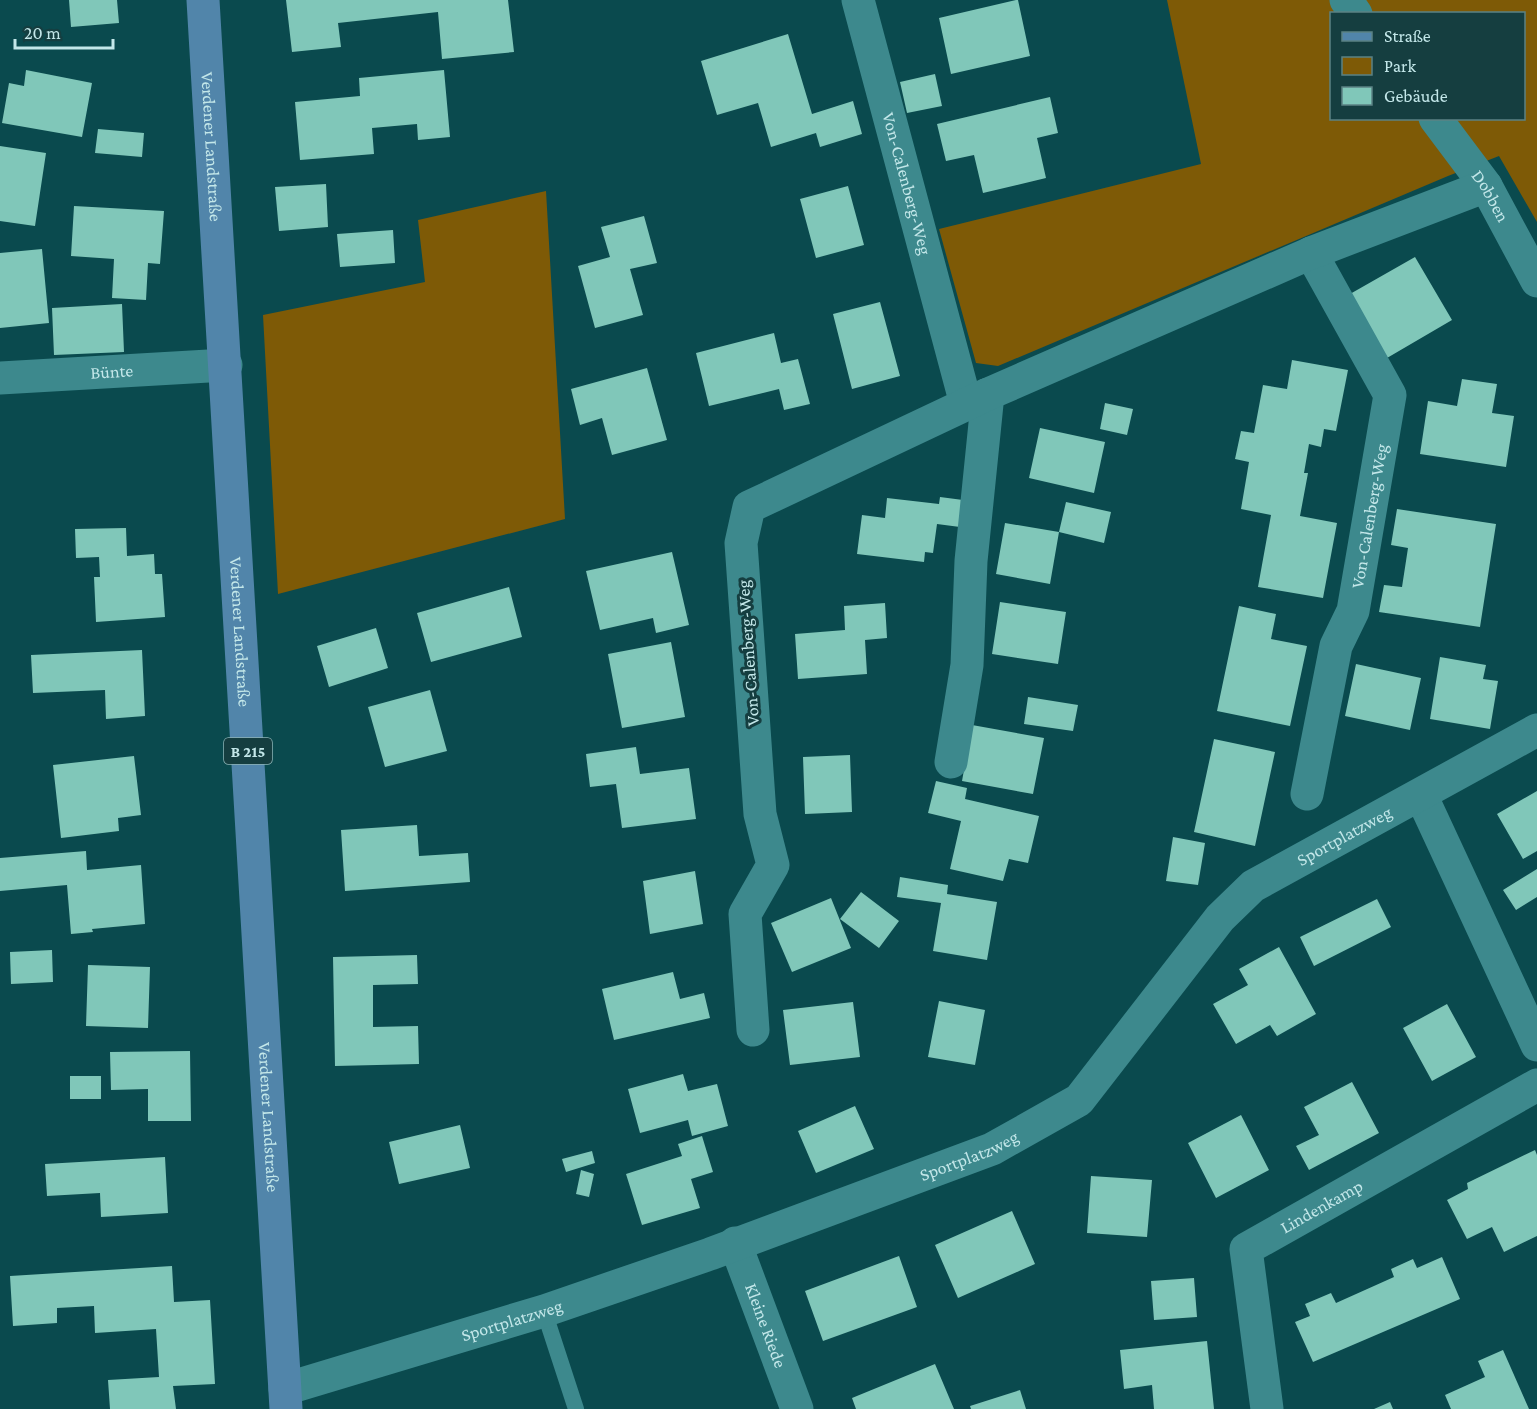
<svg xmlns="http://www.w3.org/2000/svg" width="1537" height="1409" font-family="'Crimson Pro',serif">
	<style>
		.green { fill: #7e5a06; fill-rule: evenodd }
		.building { fill: #80c7b9 }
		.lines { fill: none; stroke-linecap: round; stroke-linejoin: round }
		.lane { stroke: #3d898d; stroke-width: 16 }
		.street { stroke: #3d898d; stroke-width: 33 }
		.primary { stroke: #5185aa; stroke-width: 33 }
		.labels { text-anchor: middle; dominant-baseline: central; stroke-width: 6; stroke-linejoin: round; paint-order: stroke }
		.shield { fill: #153e40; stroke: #8fb4b6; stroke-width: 1.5 }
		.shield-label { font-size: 16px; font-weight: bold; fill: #c3e7e9 }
		.street-label { font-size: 18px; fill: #c3e7e9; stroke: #153e40 }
	</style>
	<rect width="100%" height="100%" fill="#0a4a4e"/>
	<path class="green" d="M1167 0H1537V222L1499 156 1448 176 998 366 976 363 939 229 1201 164ZM1332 14H1524V118H1332Z
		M546 191 565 519 278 594 263 315 425 282 418 220Z"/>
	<path class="building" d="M69 0H117L119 23 71 27Z
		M286 0H508L514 52 442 59 438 12 338 23 341 47 292 52Z
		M1016 0H1018L1030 56 951 74 939 18Z
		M788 34 812 114 853 101 862 134 820 147 816 133 771 147 758 103 717 115 701 61Z
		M26 70 92 83 82 137 2 123 9 83 24 86Z
		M444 70 450 137 418 140 417 124 372 128 374 154 300 160 295 102 360 96 359 78Z
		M935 74 942 106 907 113 900 82Z
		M1050 97 1058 133 1037 138 1046 178 983 193 974 155 946 161 937 124Z
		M98 129 144 133 142 157 95 153Z
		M0 146 46 153 35 226 0 221Z
		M326 184 328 227 279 231 275 187Z
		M848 186 864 245 816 258 800 199Z
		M74 206 164 211 160 264 148 263 146 300 112 298 114 259 71 256Z
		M644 216 657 263 630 269 643 315 595 328 578 266 610 257 601 227Z
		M393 230 395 263 340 267 337 234Z
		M42 249 49 323 0 328V253Z
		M1415 257 1452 320 1387 358 1350 294Z
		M880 302 900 376 852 389 833 314Z
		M122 304 124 352 54 355 52 308Z
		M774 333 781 363 798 359 810 404 784 410 779 389 709 406 696 353Z
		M1292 360 1348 370 1336 431 1324 429 1321 447 1309 444 1304 473H1308L1300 516 1337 523 1323 598 1258 587 1271 515 1241 509 1249 462 1235 459 1241 431 1254 433 1263 385 1287 389Z
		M647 368 667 440 612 455 602 418 580 425 571 389Z
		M1462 379 1497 384 1492 413 1514 416 1506 467 1420 454 1428 401 1457 406Z
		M1105 403 1133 409 1127 435 1100 429Z
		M1040 428 1105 442 1094 493 1029 478Z
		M940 497 963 500 960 527 937 524 933 553 925 552 924 562 857 554 862 515 885 518 887 498 939 504Z
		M1066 502 1111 512 1104 543 1059 532Z
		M1397 509 1496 524 1480 627 1379 612 1384 585 1402 587 1408 548 1391 545Z
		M1005 523 1059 532 1050 584 996 574Z
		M126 528 127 556 154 554 155 574H162L165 617 96 622 94 577H100L99 557 76 558 75 529Z
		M672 552 689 625 656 633 653 618 600 630 586 571Z
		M509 587 522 637 431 662 417 613Z
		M1000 602 1066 612 1058 664 992 654Z
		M885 603 887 638 865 640 867 674 798 679 795 634 845 630 844 606Z
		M1239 606 1276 614 1271 639 1307 646 1290 726 1217 711Z
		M376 628 388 668 329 687 317 646Z
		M671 642 685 717 622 728 608 654Z
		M142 650 145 716 106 719 105 690 33 693 31 655Z
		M1440 657 1486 665 1483 679 1498 681 1490 729 1430 719Z
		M1356 664 1421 678 1410 730 1345 716Z
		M430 690 447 751 385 767 368 707Z
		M1028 697 1078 705 1073 731 1024 724Z
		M972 725 1044 738 1033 794 962 781Z
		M1214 739 1275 752 1255 846 1194 832Z
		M636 747 640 774 689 768 696 819 622 828 616 784 590 787 586 754Z
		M850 755 852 812 805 814 803 757Z
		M134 756 141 815 118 818 119 831 61 838 53 765Z
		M936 781 967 788 965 799 1039 816 1028 863 1009 859 1003 881 950 869 961 821 928 813Z
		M1537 791V851L1523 859 1497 814Z
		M417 825 419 856 468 853 470 882 345 891 341 830Z
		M1173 837 1205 843 1198 885 1166 881Z
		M86 851 87 870 141 865 145 924 92 929 93 932 71 934 67 885 0 891V858Z
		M1537 869V897L1516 910 1503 890Z
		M695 871 703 924 650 934 643 881Z
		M900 877 948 885 947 894 997 902 987 960 933 951 941 903 897 897Z
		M861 892 899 921 879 948 840 919Z
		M831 898 851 948 792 972 771 923Z
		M1377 899 1391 927 1314 966 1300 937Z
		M1279 947 1316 1014 1277 1036 1270 1025 1236 1044 1213 1004 1248 985 1239 969Z
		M52 950 53 982 11 984 10 952Z
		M417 955 418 984 373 985V1027L418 1026 419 1064 335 1066 333 957Z
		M88 965 150 967 148 1028 86 1026Z
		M673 972 680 999 704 993 710 1018 614 1040 602 989Z
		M939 1001 985 1010 975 1065 928 1057Z
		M853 1002 860 1057 790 1065 783 1010Z
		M1447 1004 1476 1057 1432 1081 1403 1028Z
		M190 1051 191 1121H148V1089L111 1090 110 1052Z
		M683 1074 688 1091 717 1084 728 1126 692 1136 688 1120 640 1133 628 1089Z
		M70 1076H101V1099H70Z
		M1352 1082 1379 1133 1309 1170 1296 1146 1319 1135 1304 1107Z
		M855 1106 874 1149 816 1173 798 1131Z
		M1241 1115 1269 1170 1216 1198 1188 1143Z
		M460 1125 470 1168 399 1184 389 1142Z
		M702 1136 713 1172 691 1179 700 1208 642 1225 626 1174 682 1156 678 1144Z
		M1535 1150 1537 1155V1236L1504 1252 1492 1227 1467 1239 1447 1200 1468 1189 1467 1183Z
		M592 1151 595 1163 566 1172 562 1159Z
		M165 1157 168 1213 101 1217 100 1193 47 1196 45 1164Z
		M581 1170 594 1174 589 1197 576 1194Z
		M1091 1176 1152 1180 1147 1237 1087 1233Z
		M1012 1211 1035 1264 958 1298 935 1245Z
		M899 1256 917 1307 823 1341 805 1291Z
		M1442 1257 1460 1299 1313 1362 1295 1322 1310 1316 1305 1304 1331 1293 1336 1303 1394 1277 1391 1269 1413 1259 1417 1268Z
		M172 1266 174 1302 210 1300 215 1384 173 1386 176 1409H110L108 1380 159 1377 156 1329 95 1333 94 1306 57 1308V1323L13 1326 10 1276Z
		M1194 1278 1197 1317 1154 1320 1151 1281Z
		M1207 1341 1214 1409H1154L1152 1385 1124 1389 1120 1350Z
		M1503 1350 1529 1409H1451L1445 1395 1485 1377 1478 1361Z
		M935 1364 954 1409H856L852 1398Z
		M1020 1390 1026 1409H971L970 1406Z
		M1390 1402 1393 1409H1374Z"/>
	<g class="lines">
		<path class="lane" d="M544 1311 576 1409"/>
		<g class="street">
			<path id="s1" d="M858 0 966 404"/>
			<path d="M1346 0 1356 14"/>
			<path id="s2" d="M1435 118 1486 186 1537 281"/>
			<path id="s3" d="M0 378 226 365"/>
			<path d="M951 762 967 665 971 561 988 394"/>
			<path id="s4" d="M1307 794 1336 646 1353 611 1390 395 1311 253"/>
			<path d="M1421 795 1537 1045"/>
			<path d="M753 1030 745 914 773 865 760 814 741 543 749 507 988 394 1311 253 1486 186"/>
			<path id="s5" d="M735 1243 797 1409"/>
			<path id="s6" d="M285 1389 544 1311 710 1254 992 1149 1079 1100 1220 918 1253 886 1537 730"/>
			<path id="s7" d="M1267 1409 1246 1249 1537 1085"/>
		</g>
		<path class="primary" id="s8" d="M203 0 286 1409"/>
	</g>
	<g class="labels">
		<rect class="shield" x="224" y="738" width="48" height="26" rx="4.5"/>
		<g class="shield-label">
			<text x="248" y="751">B 215</text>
		</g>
		<g class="street-label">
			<text stroke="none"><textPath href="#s8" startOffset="147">Verdener Landstraße</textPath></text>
			<text stroke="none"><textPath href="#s1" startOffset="190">Von-Calenberg-Weg</textPath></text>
			<text stroke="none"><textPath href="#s2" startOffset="96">Dobben</textPath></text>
			<text stroke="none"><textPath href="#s3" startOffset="112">Bünte</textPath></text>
			<text stroke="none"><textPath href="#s4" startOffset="286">Von-Calenberg-Weg</textPath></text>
			<text stroke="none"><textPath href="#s8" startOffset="633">Verdener Landstraße</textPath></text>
			<text transform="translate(748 653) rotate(-94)">Von-Calenberg-Weg</text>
			<text stroke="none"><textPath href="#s6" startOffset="1227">Sportplatzweg</textPath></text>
			<text stroke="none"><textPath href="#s8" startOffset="1119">Verdener Landstraße</textPath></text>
			<text stroke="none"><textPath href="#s6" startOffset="723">Sportplatzweg</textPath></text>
			<text stroke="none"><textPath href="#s7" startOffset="248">Lindenkamp</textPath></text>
			<text stroke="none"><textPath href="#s6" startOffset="237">Sportplatzweg</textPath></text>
			<text stroke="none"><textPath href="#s5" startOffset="88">Kleine Riede</textPath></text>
		</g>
	</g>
	<rect x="1330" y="12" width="195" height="108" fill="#153e40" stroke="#5b8284" stroke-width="1.5"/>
	<rect x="1342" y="32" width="30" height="9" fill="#5185aa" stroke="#5b8284" stroke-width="1.5"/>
	<text x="1384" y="42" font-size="18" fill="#c3e7e9">Straße</text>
	<rect x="1342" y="57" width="30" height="18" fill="#7e5a06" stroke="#5b8284" stroke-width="1.5"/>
	<text x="1384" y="72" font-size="18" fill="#c3e7e9">Park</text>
	<rect x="1342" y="87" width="30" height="18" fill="#80c7b9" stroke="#5b8284" stroke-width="1.5"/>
	<text x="1384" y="102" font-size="18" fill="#c3e7e9">Gebäude</text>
	<path d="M15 39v9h98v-9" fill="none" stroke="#c3e7e9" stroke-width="3"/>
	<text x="24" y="39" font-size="18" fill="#c3e7e9" stroke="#153e40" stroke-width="4.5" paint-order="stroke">20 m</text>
</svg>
